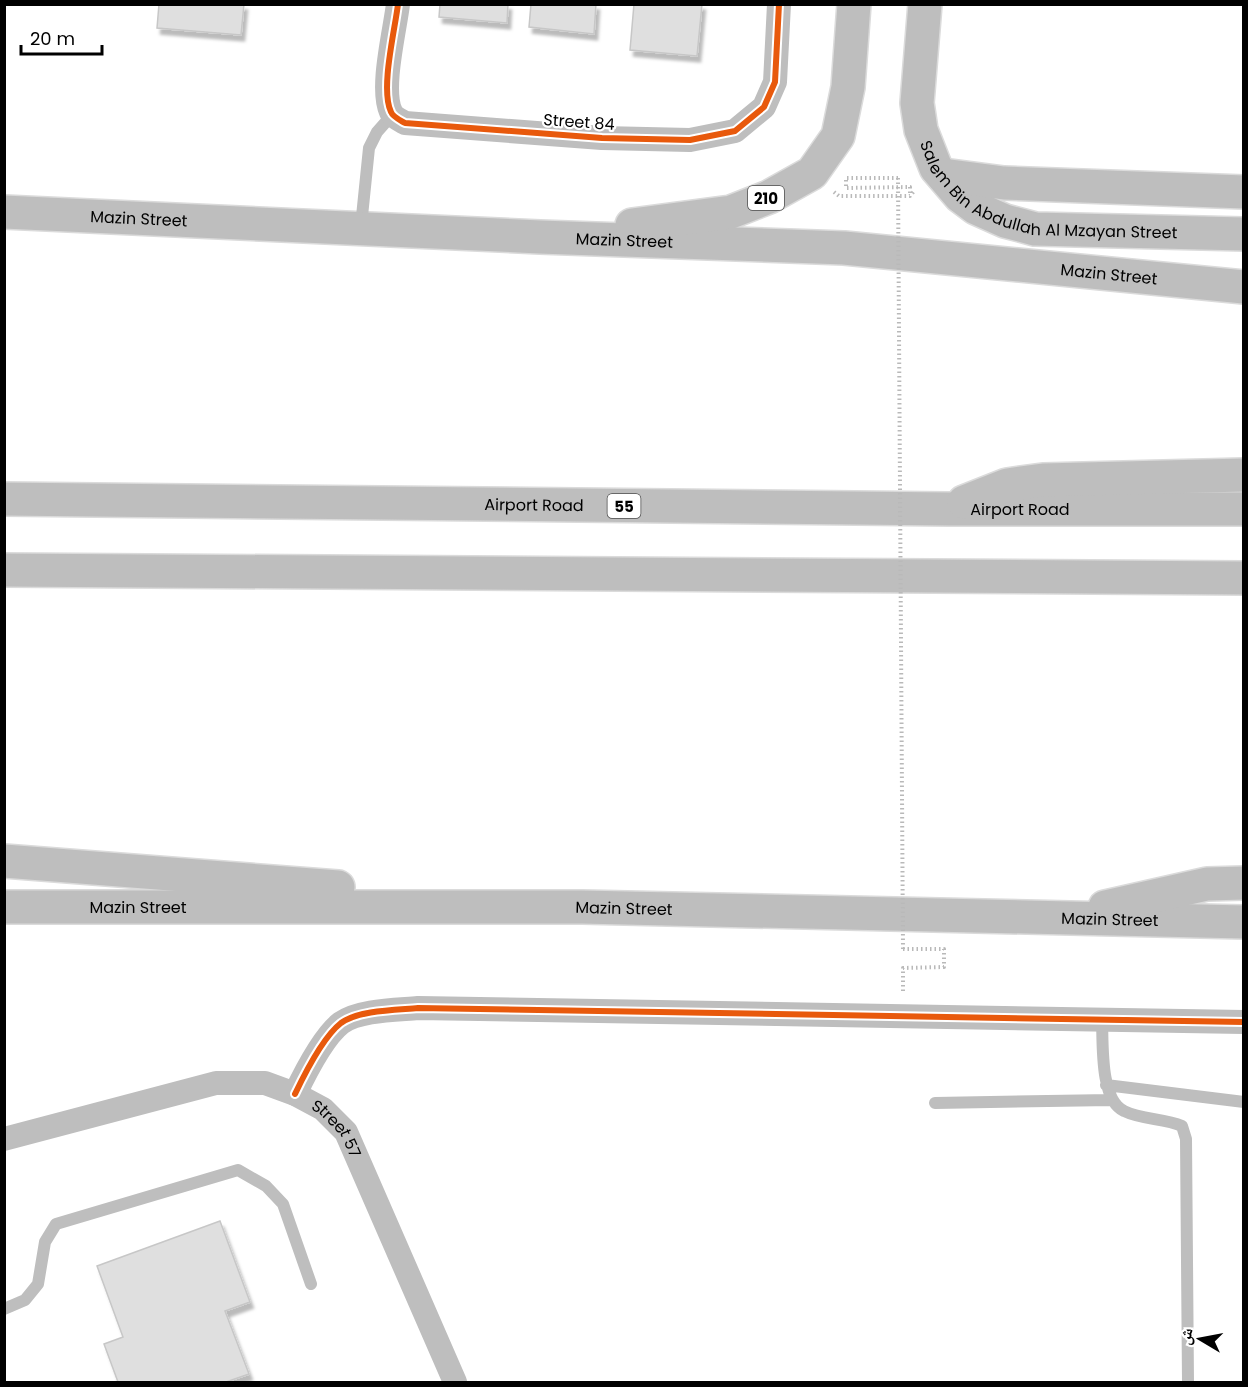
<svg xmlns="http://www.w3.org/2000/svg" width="1248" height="1387" font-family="Poppins,'Noto Naskh Arabic',sans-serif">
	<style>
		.building { fill: #dfdfdf; stroke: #c7c7c7; stroke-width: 1.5; filter: url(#shadow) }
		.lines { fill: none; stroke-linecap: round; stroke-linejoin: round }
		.primary-casing { stroke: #dbdbdb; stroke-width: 36 }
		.trunk-casing { stroke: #dbdbdb; stroke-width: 36 }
		.path { stroke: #b9b9b9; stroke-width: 4; stroke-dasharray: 1.5 3; stroke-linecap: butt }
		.service { stroke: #bebebe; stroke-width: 12 }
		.minor { stroke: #bebebe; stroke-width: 24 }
		.primary { stroke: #bebebe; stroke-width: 33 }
		.trunk { stroke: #bebebe; stroke-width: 33 }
		.path-bridge { stroke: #b9b9b9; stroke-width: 4; stroke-dasharray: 1.5 3; stroke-linecap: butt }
		.cycleway-casing { stroke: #fff; stroke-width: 10 }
		.cycleway { stroke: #e8590c; stroke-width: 6 }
		.labels { text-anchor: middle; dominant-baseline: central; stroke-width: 4.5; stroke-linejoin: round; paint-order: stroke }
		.shield { fill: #fff; stroke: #4c4c4c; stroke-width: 1.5 }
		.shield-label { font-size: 15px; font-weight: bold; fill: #000 }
		.street-label { font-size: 16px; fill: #000; stroke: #fff }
	</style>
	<defs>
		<filter id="shadow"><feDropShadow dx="3.5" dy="6" stdDeviation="1.5" flood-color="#0004"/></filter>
	</defs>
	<rect width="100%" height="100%" fill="#fff"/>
	<path class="building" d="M159 4H244L241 35 157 28Z
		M440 4H508L507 23 439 17Z
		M531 4H596L594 34 529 27Z
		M634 4H702L697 56 630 50Z
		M220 1221 250 1302 225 1311 249 1374 226 1382H118L104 1344 123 1337 97 1266Z"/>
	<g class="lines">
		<g class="primary-casing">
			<g id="primary">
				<path id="s2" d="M925 4 917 103 921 130 936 168 960 196 976 208 1005 221 1035 229 1244 234"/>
				<path d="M943 175 1004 183 1244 192"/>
				<path id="s3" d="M4 212 540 237 844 248 1244 287"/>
				<path d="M632 225 731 212 769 197 812 173 838 136 848 87 854 4"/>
				<path d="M4 861 338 887"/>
				<path id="s4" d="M4 907H582L1244 922"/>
				<path d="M1105 907 1207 884 1244 883"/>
			</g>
		</g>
		<g class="trunk-casing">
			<g id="trunk">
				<path id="s5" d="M4 499 949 509H1244"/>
				<path d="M964 502 1007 485 1043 480 1244 475"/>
				<path d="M4 570 1244 578"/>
			</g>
		</g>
		<path class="path" d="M898 178H846V188L910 187V195
			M834 192 839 196H910L915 190
			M903 949H944V967L903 968V992"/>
		<path class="service" d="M361 226 369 148 377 132 392 115
			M1102 1020C1103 1044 1100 1100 1124 1111 1142 1120 1164 1118 1182 1126L1186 1139 1188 1382
			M1106 1085 1244 1102
			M935 1103 1111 1100
			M4 1309 25 1300 38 1284 45 1242 56 1224 238 1170 266 1186 283 1204 311 1284"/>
		<g class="minor">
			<path d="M398 4C395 30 380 89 391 112 393 117 400 120 405 123L602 138 690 140 735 131 764 107 775 82 779 4"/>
			<path d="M295 1094C305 1073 323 1037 341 1023 359 1010 396 1010 418 1008L1244 1022"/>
			<path id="s1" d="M4 1139 216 1083H265L295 1094 323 1109 346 1132 455 1382"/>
		</g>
		<use href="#primary" class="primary"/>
		<use href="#trunk" class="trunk"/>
		<path class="path-bridge" d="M898 178 903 949"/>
		<g class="cycleway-casing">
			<path id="cycleway" d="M398 4C395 30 380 89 391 112 393 117 400 120 405 123L602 138 690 140 735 131 764 107 775 82 779 4
				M295 1094C305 1073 323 1037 341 1023 359 1010 396 1010 418 1008L1244 1022"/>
		</g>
		<use href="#cycleway" class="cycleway"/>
	</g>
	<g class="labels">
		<g class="shield">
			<rect x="748" y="186" width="36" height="24" rx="4.5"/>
			<rect x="607.5" y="494" width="33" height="24" rx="4.5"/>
		</g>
		<g class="shield-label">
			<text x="766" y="198">210</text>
			<text x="624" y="506">55</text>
		</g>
		<g class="street-label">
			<text transform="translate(579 122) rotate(4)">Street 84</text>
			<text stroke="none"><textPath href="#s2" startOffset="284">Salem Bin Abdullah Al Mzayan Street</textPath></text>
			<text stroke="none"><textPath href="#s3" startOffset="135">Mazin Street</textPath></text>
			<text stroke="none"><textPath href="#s3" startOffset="621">Mazin Street</textPath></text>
			<text stroke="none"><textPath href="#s3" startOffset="1107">Mazin Street</textPath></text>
			<text stroke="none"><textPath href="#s5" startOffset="530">Airport Road</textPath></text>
			<text stroke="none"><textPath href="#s5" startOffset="1016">Airport Road</textPath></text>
			<text stroke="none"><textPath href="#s4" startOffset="134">Mazin Street</textPath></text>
			<text stroke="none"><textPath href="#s4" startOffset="620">Mazin Street</textPath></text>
			<text stroke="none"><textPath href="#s4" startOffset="1106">Mazin Street</textPath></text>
			<text stroke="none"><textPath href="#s1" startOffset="356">Street 57</textPath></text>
		</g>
	</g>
	<rect width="1248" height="1387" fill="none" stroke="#000000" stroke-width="12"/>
	<g transform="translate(1200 1339) rotate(280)" stroke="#ffffff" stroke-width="4.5" paint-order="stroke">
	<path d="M0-4.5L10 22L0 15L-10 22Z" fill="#000000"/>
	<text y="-9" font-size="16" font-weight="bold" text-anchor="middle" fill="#000000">ش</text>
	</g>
	<path d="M21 45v9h81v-9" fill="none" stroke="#000000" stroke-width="3"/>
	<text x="30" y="45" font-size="18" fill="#000000" stroke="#ffffff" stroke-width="4.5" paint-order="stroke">20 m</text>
</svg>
